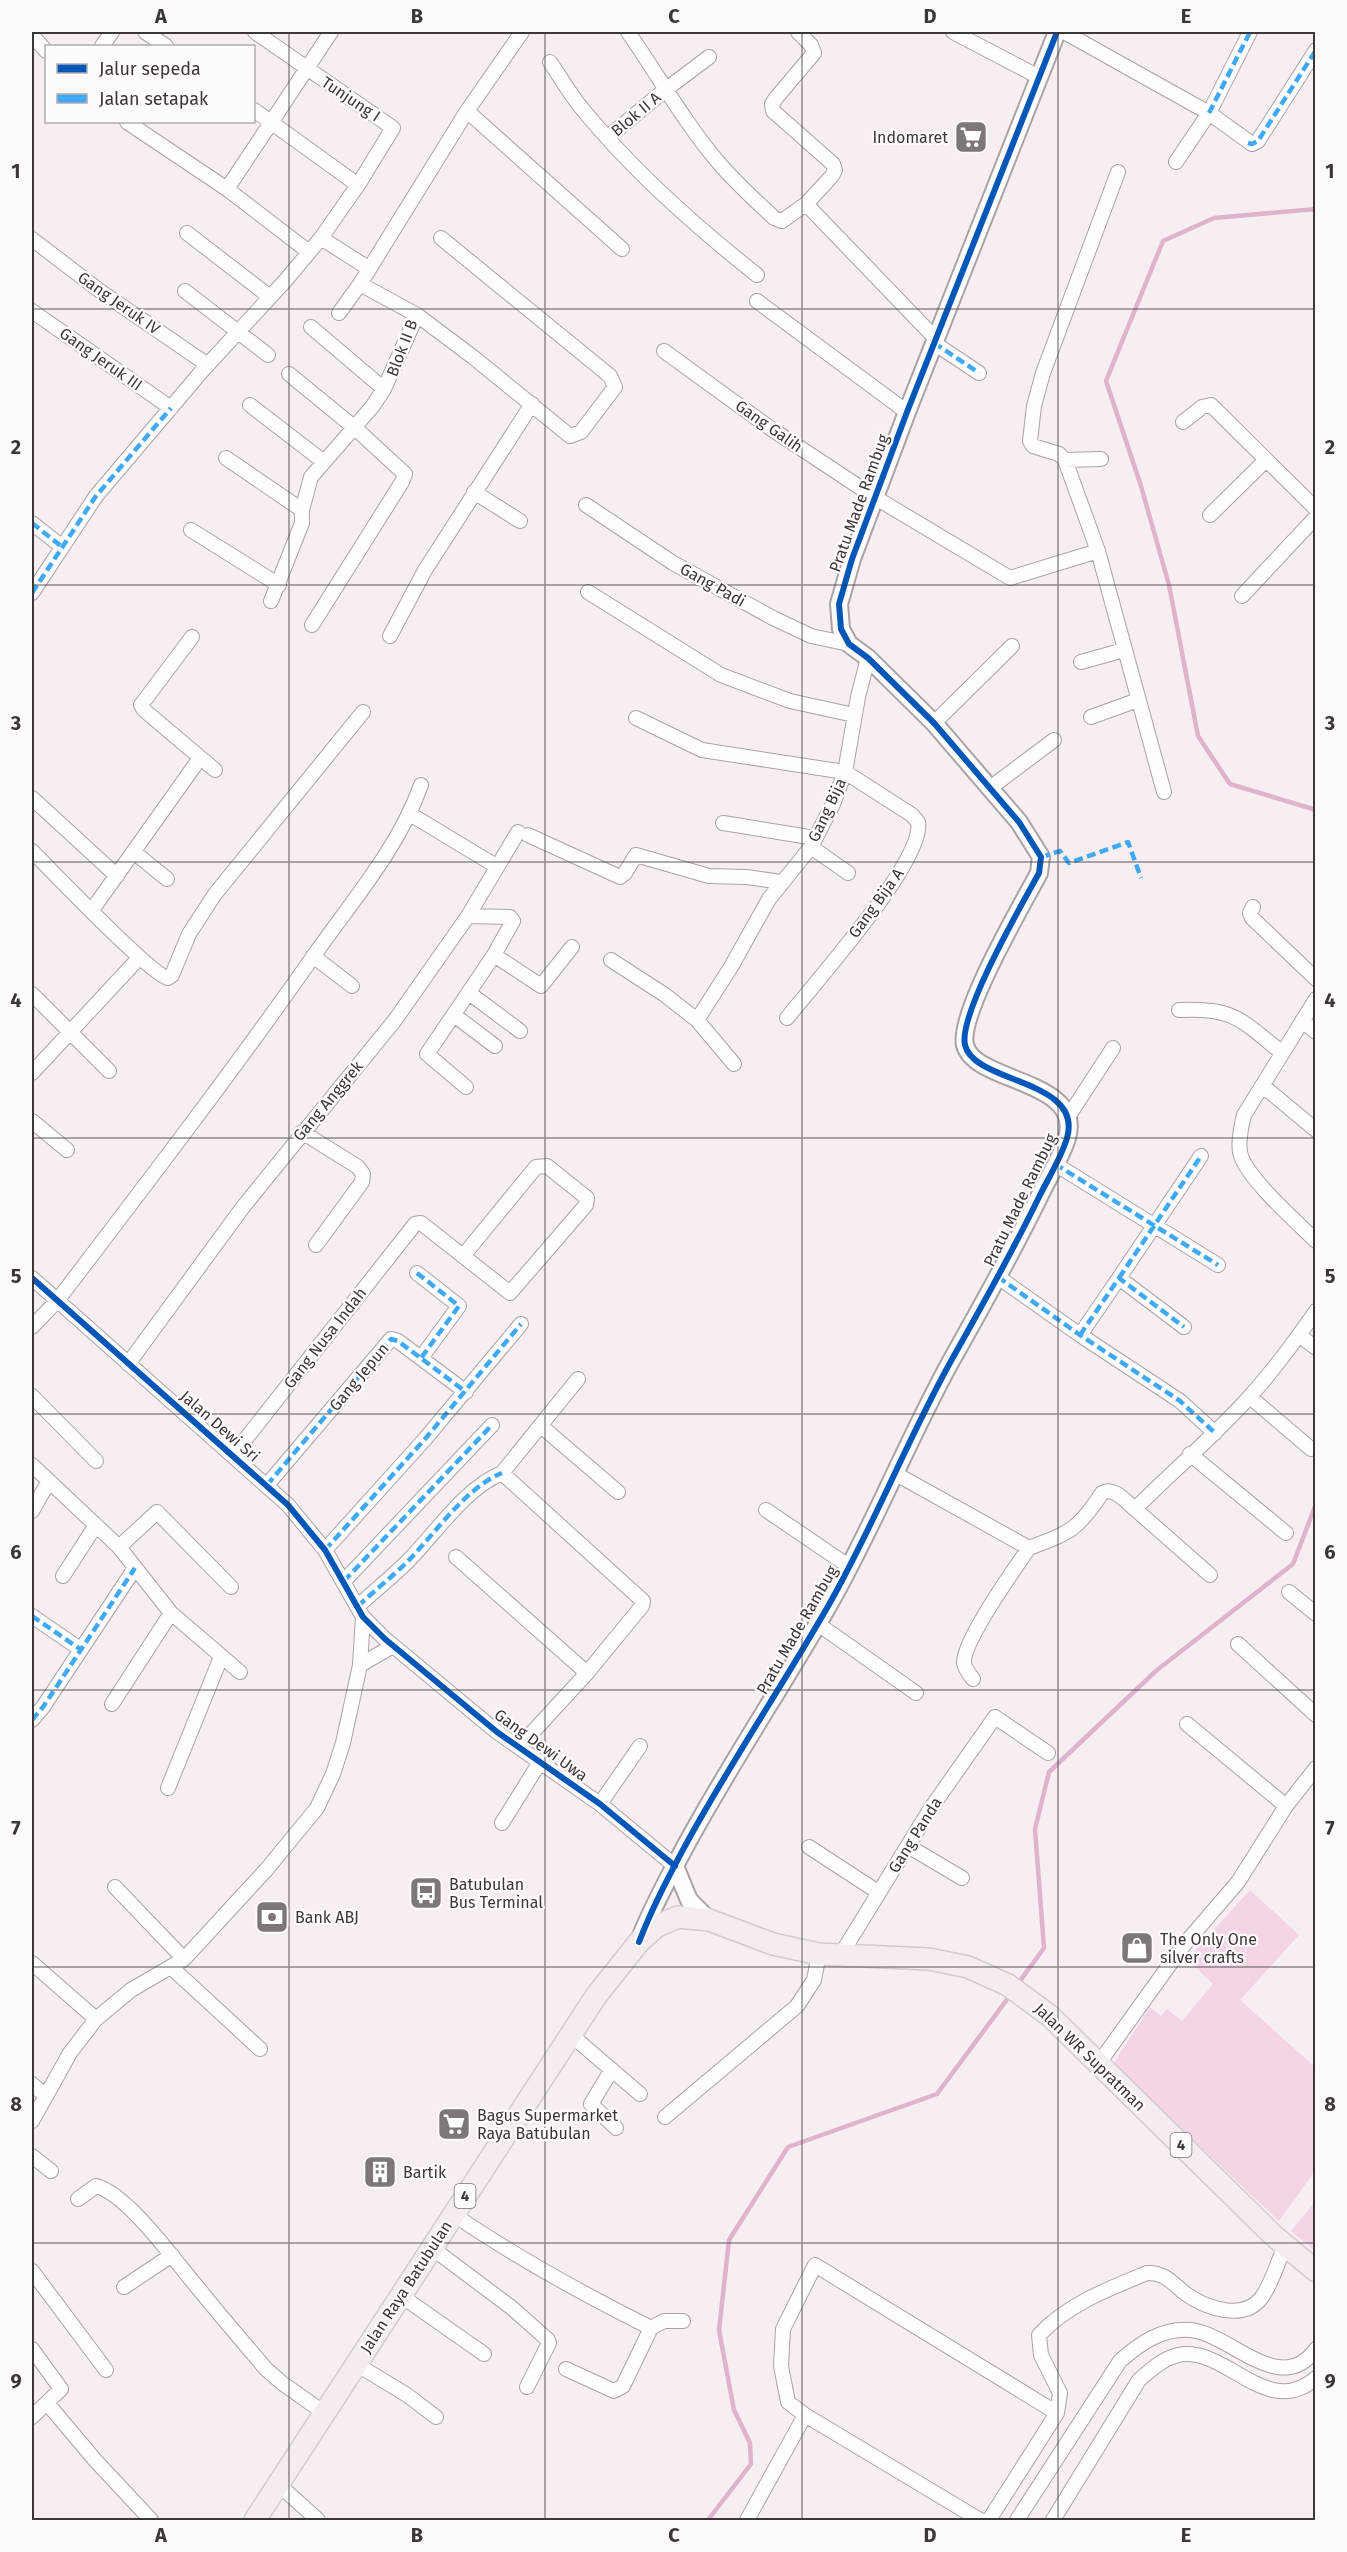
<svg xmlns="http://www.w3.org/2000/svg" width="1347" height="2552" font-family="'Fira Sans',sans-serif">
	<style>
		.green { fill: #f3d5e5 }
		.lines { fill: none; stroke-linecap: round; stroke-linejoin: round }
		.stream { stroke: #deb3cb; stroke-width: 4.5 }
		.minor-casing { stroke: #a9a3a6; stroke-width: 16 }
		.tertiary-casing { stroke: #a9a3a6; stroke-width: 20 }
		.trunk-casing { stroke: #d1cdcf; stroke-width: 24 }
		.minor { stroke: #fefcfd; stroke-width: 14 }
		.tertiary { stroke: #fefcfd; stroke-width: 16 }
		.trunk { stroke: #f4ecf0; stroke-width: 21 }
		.quiet { stroke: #3fa9f5; stroke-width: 4.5; stroke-dasharray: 9 4.5; stroke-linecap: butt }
		.cycleway-casing { stroke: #fffbfd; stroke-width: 10 }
		.cycleway { stroke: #0057b8; stroke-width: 6 }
		.grid { fill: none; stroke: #3c3639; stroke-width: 1.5; stroke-opacity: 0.55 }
		.labels { text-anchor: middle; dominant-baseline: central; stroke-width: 4.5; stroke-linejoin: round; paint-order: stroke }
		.shield { fill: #fffbfd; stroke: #767174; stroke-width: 1.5 }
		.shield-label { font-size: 15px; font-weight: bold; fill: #3c3639 }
		.street-label { font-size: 16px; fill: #3c3639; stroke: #fffbfd }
		.poi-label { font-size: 16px; fill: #3c3639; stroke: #fffbfd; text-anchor: start }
		.neatline { fill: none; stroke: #3c3639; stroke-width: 2 }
		.grid-label { font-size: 20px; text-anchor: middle; font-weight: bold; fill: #3c3639 }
	</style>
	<rect width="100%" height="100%" fill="#f7eef2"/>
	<path class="green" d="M1250 1890 1299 1935 1240 2000 1315 2067V2171L1279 2221 1113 2064 1150 2007 1161 2016 1167 2009 1182 2021 1213 1984 1187 1959Z
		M1315 2202V2251L1291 2231Z"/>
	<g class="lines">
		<path class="stream" d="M1316 209 1214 218 1163 241 1106 381 1141 486 1169 585 1198 736 1230 784 1316 810
			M1017 1985 1044 1948 1035 1829 1049 1772 1157 1670 1293 1564 1316 1504
			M708 2520 751 2464 750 2443 734 2410 719 2330 729 2240 788 2147 937 2094 1011 1994"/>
		<g class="minor-casing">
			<path id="minor" d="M145 32 166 46
				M255 32 393 128 358 185
				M628 32C658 75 684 122 718 162 735 182 755 200 774 218L782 221 806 204 936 339
				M798 32 811 45 814 53 776 98 772 104 773 111 833 164 835 170 832 176 806 204
				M953 32 1039 77
				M1064 32 1209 113 1252 144 1258 141 1316 50
				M32 35 46 51
				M102 46 112 32
				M550 62C561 78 571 96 584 111 635 173 695 226 757 275
				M467 111 622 249
				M127 122 227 189 309 252
				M607 138 665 90 709 57
				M1176 162 1209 113 1250 32
				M1118 172 1043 373 1034 406 1030 441 1033 446 1059 454 1065 460 1098 551 1164 792
				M227 189 331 32
				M187 233 270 297
				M321 238 368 268
				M32 239 100 291 208 365
				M185 291 268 355
				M757 301 907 412
				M32 311 171 408
				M339 313 360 284
				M417 315 473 357 570 436 581 432 615 387 610 376 441 238
				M311 327 384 389
				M934 343 979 373
				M664 351 770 428 876 498 1010 578 1098 551
				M289 374 355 428 405 474 402 482 312 625
				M250 405 324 462
				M1183 422 1202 407 1211 405 1316 509
				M226 458 302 510
				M1065 460 1101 459
				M474 492 520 521
				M586 505 673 563 773 618 811 636 849 644
				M1210 515 1266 460
				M32 523 61 546
				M191 530 279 585
				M588 592 721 675 790 701 854 715
				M32 593 96 496 202 371 285 281 321 238 358 185 254 110
				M1242 596 1316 517
				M271 601 302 523V510L311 477 372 407 384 389 417 315 360 284 467 111 522 32
				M390 636 425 570 532 404
				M192 637 141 705 144 710 215 770
				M1081 662 1124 650
				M1091 717 1138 700
				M636 718 702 750 845 772 912 815 918 822C926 859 813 985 787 1018
				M934 723 1012 646
				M990 788 1054 740
				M32 798 117 876
				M410 814 496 866
				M723 823 815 838
				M528 835 620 877 625 873 636 855 709 876 747 877 781 882
				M811 847 848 873
				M32 851C52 871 151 975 168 978L172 975 189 934 215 894 363 712
				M135 853 167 879
				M1253 907 1250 913 1252 918 1316 979
				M92 910 200 758
				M494 955 541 986 572 947
				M313 956 352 986
				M611 960 665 995 697 1020 734 1064
				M469 993 520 1031
				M32 994 109 1071
				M1316 999 1244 1115C1241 1127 1238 1140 1240 1152 1244 1176 1297 1222 1316 1241
				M1179 1010C1234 1007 1241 1020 1281 1052
				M454 1015 495 1046
				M697 1020 731 967 769 899 811 847 833 804 845 772 858 697 868 658
				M1302 1021 1316 1032
				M32 1073 139 958
				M1263 1086 1316 1130
				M466 1087 427 1054 494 955 513 921 510 917 468 916
				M1068 1117 1113 1048
				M32 1121 67 1150
				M302 1132 358 1167 363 1174 362 1182 316 1245
				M1055 1164 1218 1265
				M417 1273 459 1306 421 1358
				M998 1277 1080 1335 1180 1401 1215 1433
				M32 1278 288 1505 325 1550 363 1617 385 1639 497 1732 600 1804 675 1866
				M1119 1278 1201 1156
				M32 1327 57 1301C144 1187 232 1072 315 954 353 900 399 847 421 785
				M1080 1335 1119 1278 1184 1327
				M1299 1335 1316 1348
				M128 1364 243 1207 395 1020 468 916 518 832
				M578 1379 502 1473 643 1601 642 1606 587 1673
				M32 1396 96 1461
				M1250 1397 1311 1449
				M541 1426 618 1492
				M1190 1454 1286 1533
				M233 1455 415 1224 421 1223 510 1293 586 1205 587 1198 547 1166 536 1167 463 1256
				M32 1465 119 1547 171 1613 240 1672
				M896 1474 1029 1548C1069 1533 1078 1530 1102 1493 1114 1486 1125 1501 1135 1509 1170 1474 1207 1442 1241 1406 1269 1377 1293 1344 1316 1311
				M267 1485 391 1339 398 1341 466 1392
				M1135 1509 1210 1575
				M766 1510 850 1567
				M32 1511 49 1481
				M119 1547 157 1512 231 1587
				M325 1550 425 1439 521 1324
				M456 1557 587 1673 519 1747
				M63 1576 96 1525
				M344 1581 492 1425
				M1289 1592 1316 1614
				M358 1606C374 1591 392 1577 407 1562 435 1534 465 1488 502 1473
				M32 1616 80 1649
				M818 1624 916 1693
				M1238 1644 1316 1715
				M360 1665 393 1646
				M973 1679C969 1674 965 1669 964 1663 963 1641 1015 1568 1029 1548
				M112 1704 171 1613
				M32 1720 43 1707 135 1568
				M1187 1724 1286 1806
				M168 1788 221 1657
				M600 1804 640 1746
				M502 1823 540 1762
				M908 1846 962 1878
				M809 1847 878 1892
				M115 1887 184 1959
				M840 1956 931 1808 995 1717 1048 1753
				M32 1963 96 2019
				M172 1968 260 2049
				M571 2035 640 2094
				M1099 2063 1183 1946 1238 1882 1286 1806 1316 1768
				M611 2071 591 2104 616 2128
				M32 2084 46 2096
				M665 2117 797 2006 814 1980 819 1954
				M32 2121 70 2053 96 2019 131 1990 184 1959 266 1870 317 1808 333 1774 343 1743 360 1665 363 1617
				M32 2156 51 2171
				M78 2199 96 2186C129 2194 180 2268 203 2294 223 2319 245 2344 266 2369L282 2383 323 2412
				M453 2214C517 2258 581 2293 651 2328L623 2386 614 2391 566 2369
				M432 2248 512 2308 548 2340 549 2343 527 2387
				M32 2271 106 2370
				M124 2287 172 2255
				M400 2295 484 2354
				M651 2328 664 2321H683
				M32 2349 61 2389 32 2417
				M356 2364 407 2395 436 2417
				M47 2403 95 2460 151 2520
				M278 2484 318 2520
				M747 2520 805 2415
				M980 2520 805 2415 788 2402 781 2366 783 2329 815 2265 1057 2413
				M989 2520 1057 2413 1060 2393 1041 2355 1039 2335C1068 2304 1108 2289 1147 2273 1165 2272 1173 2284 1186 2294 1206 2308 1244 2322 1262 2297 1272 2283 1278 2261 1285 2246
				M1017 2520 1120 2361C1139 2344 1163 2327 1191 2330 1232 2335 1281 2398 1316 2349
				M1053 2520 1139 2380C1151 2370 1162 2359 1178 2355 1226 2345 1267 2421 1316 2378"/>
		</g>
		<g class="tertiary-casing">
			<path id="tertiary" d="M675 1866 689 1900 709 1920
				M639 1941C652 1907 669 1877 686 1845 730 1764 781 1688 827 1608 873 1528 907 1441 951 1361 982 1306 1013 1251 1040 1195 1049 1176 1061 1158 1067 1138 1084 1079 974 1083 965 1045 958 1014 1022 905 1039 873L1041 857 1019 822 934 723 868 658 849 644 841 629 839 604 852 559 907 412 1057 32"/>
		</g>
		<g class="trunk-casing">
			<path id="trunk" d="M255 2520 596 1996 639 1942 657 1926 678 1917 709 1920 773 1944 819 1954 929 1959 968 1967 1008 1985 1050 2016 1274 2236 1316 2271"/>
		</g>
		<use href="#minor" class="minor"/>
		<use href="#tertiary" class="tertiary"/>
		<use href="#trunk" class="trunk"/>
		<path class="quiet" d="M1209 113 1250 32
			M1248 143 1252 144 1258 141 1316 50
			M934 343 979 373
			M32 523 61 546
			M32 593 96 496 171 408
			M1041 857 1060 851 1069 863 1128 842 1141 878
			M1055 1164 1218 1265
			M417 1273 459 1306 421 1358
			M998 1277 1080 1335 1180 1401 1215 1433
			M1119 1278 1201 1156
			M1080 1335 1119 1278 1184 1327
			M267 1485 391 1339 398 1341 466 1392
			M325 1550 425 1439 521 1324
			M344 1581 492 1425
			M358 1606C374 1591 392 1577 407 1562 435 1534 465 1488 502 1473
			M32 1616 80 1649
			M32 1720 43 1707 135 1568"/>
		<g class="cycleway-casing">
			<path id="cycleway" d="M32 1278 288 1505 325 1550 363 1617 385 1639 497 1732 600 1804 675 1866
				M639 1942C652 1908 668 1878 685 1846 729 1765 781 1688 827 1608 873 1528 906 1442 951 1361 982 1306 1013 1251 1040 1195 1049 1177 1061 1158 1067 1138 1084 1079 974 1084 965 1045 958 1015 1022 904 1039 873L1041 857 1019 822 934 723 868 658 849 644 841 629 839 604 852 559 907 412 1057 32"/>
		</g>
		<use href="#cycleway" class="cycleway"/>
	</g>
	<path class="grid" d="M289 32V2520M545 32V2520M802 32V2520M1058 32V2520M32 309H1316M32 585H1316M32 862H1316M32 1138H1316M32 1414H1316M32 1690H1316M32 1967H1316M32 2243H1316"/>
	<defs>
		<g id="supermarket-square" transform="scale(1.725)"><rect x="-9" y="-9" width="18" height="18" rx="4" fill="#7d767a" stroke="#fffbfd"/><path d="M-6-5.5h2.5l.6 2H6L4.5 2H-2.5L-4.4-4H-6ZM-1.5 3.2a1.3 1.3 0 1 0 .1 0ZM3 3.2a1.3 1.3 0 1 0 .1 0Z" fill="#fff"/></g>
		<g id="bus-square" transform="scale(1.725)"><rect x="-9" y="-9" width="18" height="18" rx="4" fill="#7d767a" stroke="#fffbfd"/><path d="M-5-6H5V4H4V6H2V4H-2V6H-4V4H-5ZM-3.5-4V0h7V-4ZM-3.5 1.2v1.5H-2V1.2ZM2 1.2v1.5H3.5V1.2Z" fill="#fff"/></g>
		<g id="bank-square" transform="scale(1.725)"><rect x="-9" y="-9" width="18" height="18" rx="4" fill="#7d767a" stroke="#fffbfd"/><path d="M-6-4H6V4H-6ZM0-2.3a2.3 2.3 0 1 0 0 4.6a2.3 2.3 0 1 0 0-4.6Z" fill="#fff"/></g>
		<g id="shop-square" transform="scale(1.725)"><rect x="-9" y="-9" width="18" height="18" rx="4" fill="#7d767a" stroke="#fffbfd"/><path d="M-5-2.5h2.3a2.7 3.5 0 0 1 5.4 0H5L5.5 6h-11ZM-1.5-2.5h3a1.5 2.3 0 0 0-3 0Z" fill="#fff"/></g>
		<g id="building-square" transform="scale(1.725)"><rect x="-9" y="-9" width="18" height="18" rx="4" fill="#7d767a" stroke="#fffbfd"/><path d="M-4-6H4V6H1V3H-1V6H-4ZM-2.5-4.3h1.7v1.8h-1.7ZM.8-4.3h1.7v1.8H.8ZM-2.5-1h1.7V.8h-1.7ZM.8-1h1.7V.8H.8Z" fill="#fff"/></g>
	</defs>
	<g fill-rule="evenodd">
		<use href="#supermarket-square" x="971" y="137"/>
		<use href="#bus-square" x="426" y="1893"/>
		<use href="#bank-square" x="272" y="1917"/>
		<use href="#shop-square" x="1137" y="1948"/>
		<use href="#supermarket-square" x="454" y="2124"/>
		<use href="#building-square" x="380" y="2172"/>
	</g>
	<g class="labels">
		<g class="shield">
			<rect x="1170.5" y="2133" width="21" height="24" rx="4.5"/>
			<rect x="454.5" y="2184" width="21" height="24" rx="4.5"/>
		</g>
		<g class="shield-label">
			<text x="1181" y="2145">4</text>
			<text x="465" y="2196">4</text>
		</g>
		<g class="street-label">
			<text transform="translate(351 99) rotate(34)">Tunjung I</text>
			<text transform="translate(636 114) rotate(-40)">Blok II A</text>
			<text transform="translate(119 303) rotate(35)">Gang Jeruk IV</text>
			<text transform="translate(402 348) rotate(-69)">Blok II B</text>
			<text transform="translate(101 359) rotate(35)">Gang Jeruk III</text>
			<text transform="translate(769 426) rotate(35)">Gang Galih</text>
			<text transform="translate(859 503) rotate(-70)">Pratu Made Rambug</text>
			<text transform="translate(713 585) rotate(29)">Gang Padi</text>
			<text transform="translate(827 810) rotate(-65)">Gang Bija</text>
			<text transform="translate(876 903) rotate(-54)">Gang Bija A</text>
			<text transform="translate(328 1101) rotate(-50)">Gang Anggrek</text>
			<text transform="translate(1020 1200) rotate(-64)">Pratu Made Rambug</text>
			<text transform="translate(325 1338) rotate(-52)">Gang Nusa Indah</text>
			<text transform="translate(359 1377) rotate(-50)">Gang Jepun</text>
			<text transform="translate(220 1426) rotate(41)">Jalan Dewi Sri</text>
			<text transform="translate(797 1630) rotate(-60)">Pratu Made Rambug</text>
			<text transform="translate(541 1745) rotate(36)">Gang Dewi Uwa</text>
			<text transform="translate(915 1835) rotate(-58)">Gang Panda</text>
			<text transform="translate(1090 2057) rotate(44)">Jalan WR Supratman</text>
			<text transform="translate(406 2287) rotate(-57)">Jalan Raya Batubulan</text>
		</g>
		<g class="poi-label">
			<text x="948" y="137" text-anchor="end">Indomaret</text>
			<text x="449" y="1884">Batubulan<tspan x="449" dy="18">Bus Terminal</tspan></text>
			<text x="295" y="1917">Bank ABJ</text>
			<text x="1160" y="1939">The Only One<tspan x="1160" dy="18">silver crafts</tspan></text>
			<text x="477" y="2115">Bagus Supermarket<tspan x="477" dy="18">Raya Batubulan</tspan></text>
			<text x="403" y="2172">Bartik</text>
		</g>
	</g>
	<rect width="1347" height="2552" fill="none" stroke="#fffbfd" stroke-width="66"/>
	<rect x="45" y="45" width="210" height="78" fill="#fffbfd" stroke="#b1acaf" stroke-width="1.5"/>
	<rect x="57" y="64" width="30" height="9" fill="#0057b8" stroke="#b1acaf" stroke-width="1.5"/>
	<text x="99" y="75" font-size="18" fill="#3c3639">Jalur sepeda</text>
	<rect x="57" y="94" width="30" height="9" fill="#3fa9f5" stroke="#b1acaf" stroke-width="1.5"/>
	<text x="99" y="105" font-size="18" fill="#3c3639">Jalan setapak</text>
	<rect x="33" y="33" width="1281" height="2486" class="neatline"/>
	<g class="grid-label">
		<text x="161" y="23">A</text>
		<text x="417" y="23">B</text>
		<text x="674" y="23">C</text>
		<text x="930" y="23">D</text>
		<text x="1186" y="23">E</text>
		<text x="16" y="178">1</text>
		<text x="1330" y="178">1</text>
		<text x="16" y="454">2</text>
		<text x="1330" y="454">2</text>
		<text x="16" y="730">3</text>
		<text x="1330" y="730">3</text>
		<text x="16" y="1007">4</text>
		<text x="1330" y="1007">4</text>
		<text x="16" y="1283">5</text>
		<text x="1330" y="1283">5</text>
		<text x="16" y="1559">6</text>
		<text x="1330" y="1559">6</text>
		<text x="16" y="1835">7</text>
		<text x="1330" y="1835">7</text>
		<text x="16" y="2111">8</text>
		<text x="1330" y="2111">8</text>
		<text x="16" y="2388">9</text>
		<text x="1330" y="2388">9</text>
		<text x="161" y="2542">A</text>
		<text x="417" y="2542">B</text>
		<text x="674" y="2542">C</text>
		<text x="930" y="2542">D</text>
		<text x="1186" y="2542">E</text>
	</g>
</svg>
